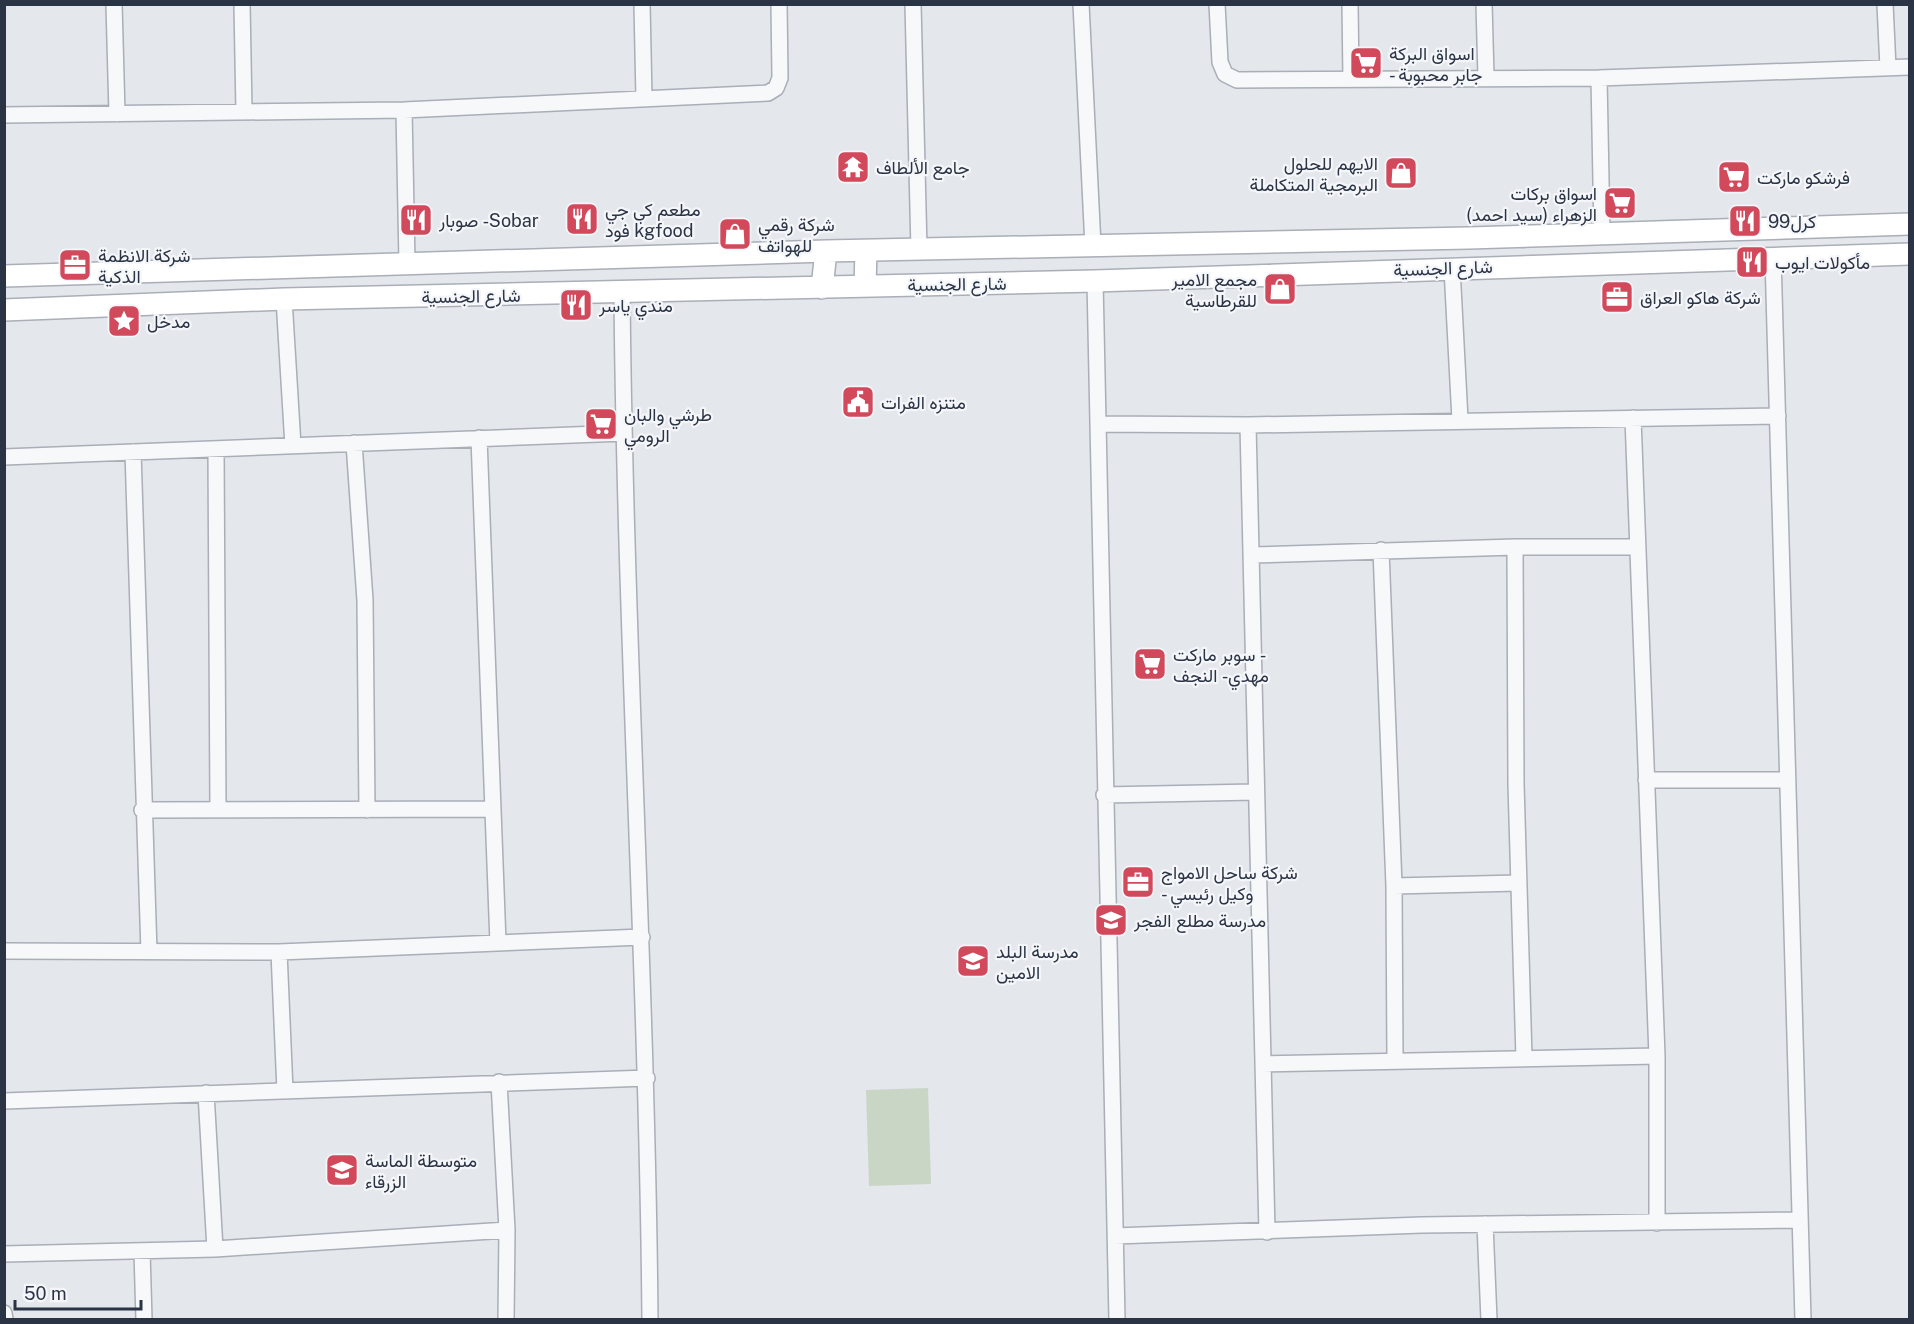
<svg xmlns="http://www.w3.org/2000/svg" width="1914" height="1324" font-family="'Public Sans',Vazirmatn,sans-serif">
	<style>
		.green { fill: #c9d6c5 }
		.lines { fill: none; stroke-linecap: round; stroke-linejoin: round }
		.street-casing { stroke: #a9aeb7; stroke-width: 18 }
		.secondary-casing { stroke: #a9aeb7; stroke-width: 24 }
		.street { stroke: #f7f8fa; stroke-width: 15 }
		.secondary { stroke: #fff; stroke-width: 21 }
		.labels { text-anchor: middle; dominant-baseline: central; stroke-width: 4.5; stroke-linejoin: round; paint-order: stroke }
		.poi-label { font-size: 18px; fill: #2b3445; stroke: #f4f6f9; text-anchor: start }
		.street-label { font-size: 18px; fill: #2b3445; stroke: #f4f6f9 }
	</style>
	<rect width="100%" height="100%" fill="#e4e7ec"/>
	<path class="green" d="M928 1088 931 1184 869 1186 866 1090Z"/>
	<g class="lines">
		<g class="street-casing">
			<path id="street" d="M114 4 117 114
				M242 4 244 112
				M642 4 644 99
				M913 4 919 250
				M1081 4 1093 246
				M1217 4 1220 62 1225 74 1237 80 1599 78 1910 67
				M1350 4 1351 79
				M1484 4 1486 77
				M1885 4 1888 68
				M1599 78 1602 233
				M404 110 407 263
				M4 115 404 110 768 93 776 88 780 78 779 4
				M1773 257 1803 1320
				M1452 268 1460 420
				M1095 281 1117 1320
				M622 293C625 635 647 977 650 1320
				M284 299 293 446
				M1633 418 1657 1056V1223
				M1099 424 1248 425 1778 416
				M1248 425 1267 1232
				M479 438 498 943
				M354 443 365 600 367 810
				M216 449 218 809
				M133 452 149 952
				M4 457 624 433
				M1515 547 1516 784 1524 1058
				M1381 550 1394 886 1395 1060
				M1252 555 1515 547H1638
				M1646 780H1787
				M1104 795 1255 792
				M142 810 493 809
				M1394 886 1518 883
				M4 951 279 952 642 937
				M279 952 285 1091
				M1263 1064 1657 1056
				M499 1082 507 1230 506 1320
				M206 1093 215 1249
				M4 1101 647 1078
				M1485 1224 1489 1320
				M1115 1236 1422 1225 1800 1220
				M142 1251 144 1320
				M4 1254 215 1249 507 1230
				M4 1313 5 1320"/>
		</g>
		<g class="secondary-casing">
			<path id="secondary" d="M4 276 826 251 1469 238 1910 224
				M865 286 866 251
				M822 288 826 251
				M4 310 284 299 1095 281 1910 254"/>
		</g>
		<use href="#street" class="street"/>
		<use href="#secondary" class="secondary"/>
	</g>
	<defs>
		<g id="supermarket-square" transform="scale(1.725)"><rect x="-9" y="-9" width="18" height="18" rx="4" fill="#d1495b" stroke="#f4f6f9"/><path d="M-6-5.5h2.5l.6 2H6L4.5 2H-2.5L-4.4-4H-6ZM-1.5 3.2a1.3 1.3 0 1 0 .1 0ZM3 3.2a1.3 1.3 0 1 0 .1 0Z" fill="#fff"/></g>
		<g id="temple-square" transform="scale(1.725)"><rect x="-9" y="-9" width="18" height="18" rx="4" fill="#d1495b" stroke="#f4f6f9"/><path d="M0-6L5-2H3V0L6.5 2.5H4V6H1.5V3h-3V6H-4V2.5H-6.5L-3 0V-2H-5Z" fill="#fff"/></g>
		<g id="shop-square" transform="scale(1.725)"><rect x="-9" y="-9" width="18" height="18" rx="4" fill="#d1495b" stroke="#f4f6f9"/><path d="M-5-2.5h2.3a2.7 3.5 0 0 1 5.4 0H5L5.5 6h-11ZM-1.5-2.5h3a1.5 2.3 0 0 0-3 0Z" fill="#fff"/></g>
		<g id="restaurant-square" transform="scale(1.725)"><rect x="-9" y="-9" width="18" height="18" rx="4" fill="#d1495b" stroke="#f4f6f9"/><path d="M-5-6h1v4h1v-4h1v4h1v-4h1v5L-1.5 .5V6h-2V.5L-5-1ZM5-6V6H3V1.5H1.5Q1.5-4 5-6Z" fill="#fff"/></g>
		<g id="office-square" transform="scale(1.725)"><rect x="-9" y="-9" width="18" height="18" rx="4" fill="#d1495b" stroke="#f4f6f9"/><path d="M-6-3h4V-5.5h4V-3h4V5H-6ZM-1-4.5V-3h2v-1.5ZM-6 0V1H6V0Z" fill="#fff"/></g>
		<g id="sight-square" transform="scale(1.725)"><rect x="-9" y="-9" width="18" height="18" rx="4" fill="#d1495b" stroke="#f4f6f9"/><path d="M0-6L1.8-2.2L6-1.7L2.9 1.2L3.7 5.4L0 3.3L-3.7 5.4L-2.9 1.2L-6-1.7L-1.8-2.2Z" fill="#fff"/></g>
		<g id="civic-square" transform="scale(1.725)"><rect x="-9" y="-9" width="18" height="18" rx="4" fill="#d1495b" stroke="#f4f6f9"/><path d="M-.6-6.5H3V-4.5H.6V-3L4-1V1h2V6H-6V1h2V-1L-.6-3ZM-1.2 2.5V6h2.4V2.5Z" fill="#fff"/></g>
		<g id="school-square" transform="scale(1.725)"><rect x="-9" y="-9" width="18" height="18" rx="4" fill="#d1495b" stroke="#f4f6f9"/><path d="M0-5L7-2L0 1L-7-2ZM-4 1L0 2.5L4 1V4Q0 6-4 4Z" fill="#fff"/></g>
	</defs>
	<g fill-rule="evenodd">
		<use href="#supermarket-square" x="1366" y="63"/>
		<use href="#temple-square" x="853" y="167"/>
		<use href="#shop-square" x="1401" y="173"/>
		<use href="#supermarket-square" x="1734" y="177"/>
		<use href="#supermarket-square" x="1620" y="203"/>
		<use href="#restaurant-square" x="582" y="219"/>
		<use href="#restaurant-square" x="416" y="220"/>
		<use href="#restaurant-square" x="1745" y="221"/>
		<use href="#shop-square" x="735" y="234"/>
		<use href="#restaurant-square" x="1752" y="262"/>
		<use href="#office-square" x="75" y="265"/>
		<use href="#shop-square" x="1280" y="289"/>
		<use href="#office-square" x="1617" y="297"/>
		<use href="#restaurant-square" x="576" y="305"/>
		<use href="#sight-square" x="124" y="321"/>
		<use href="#civic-square" x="858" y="402"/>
		<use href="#supermarket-square" x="601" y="424"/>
		<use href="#supermarket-square" x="1150" y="664"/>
		<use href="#office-square" x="1138" y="882"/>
		<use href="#school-square" x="1111" y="920"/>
		<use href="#school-square" x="973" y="961"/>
		<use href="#school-square" x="342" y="1170"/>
	</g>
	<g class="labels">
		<g class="poi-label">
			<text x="1389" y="53">اسواق البركة<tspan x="1389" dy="21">- جابر محبوبة</tspan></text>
			<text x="1378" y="163" text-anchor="end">الايهم للحلول<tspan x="1378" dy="21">البرمجية المتكاملة</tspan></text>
			<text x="876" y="167">جامع الألطاف</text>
			<text x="1757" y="177">فرشكو ماركت</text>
			<text x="1597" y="193" text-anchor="end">اسواق بركات<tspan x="1597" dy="21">الزهراء (سيد احمد)</tspan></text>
			<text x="605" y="209">مطعم کي جي<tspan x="605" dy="21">فود kgfood</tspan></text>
			<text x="439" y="220">صوبار - Sobar</text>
			<text x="1768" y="221">كرل99</text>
			<text x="758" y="224">شركة رقمي<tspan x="758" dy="21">للهواتف</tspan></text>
			<text x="98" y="255">شركة الانظمة<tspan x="98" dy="21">الذكية</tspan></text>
			<text x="1775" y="262">مأكولات ايوب</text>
			<text x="1257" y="279" text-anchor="end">مجمع الامير<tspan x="1257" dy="21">للقرطاسية</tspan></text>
			<text x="1640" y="297">شركة هاكو العراق</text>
			<text x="599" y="305">مندي ياسر</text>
			<text x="147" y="321">مدخل</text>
			<text x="881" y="402">متنزه الفرات</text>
			<text x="624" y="414">طرشي والبان<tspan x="624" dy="21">الرومي</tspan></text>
			<text x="1173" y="654">سوبر ماركت -<tspan x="1173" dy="21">مهدي - النجف</tspan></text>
			<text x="1161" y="872">شركة ساحل الامواج<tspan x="1161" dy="21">- وكيل رئيسي</tspan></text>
			<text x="1134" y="920">مدرسة مطلع الفجر</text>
			<text x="996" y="951">مدرسة البلد<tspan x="996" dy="21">الامين</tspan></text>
			<text x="365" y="1160">متوسطة الماسة<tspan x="365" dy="21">الزرقاء</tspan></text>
		</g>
		<g class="street-label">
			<text transform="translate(1443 268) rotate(-2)">شارع الجنسية</text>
			<text transform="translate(957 284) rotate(-1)">شارع الجنسية</text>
			<text transform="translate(471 296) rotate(-1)">شارع الجنسية</text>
		</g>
	</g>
	<rect width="1914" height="1324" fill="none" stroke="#2b3445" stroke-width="12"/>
	<path d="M15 1300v9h126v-9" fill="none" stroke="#2b3445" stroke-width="3"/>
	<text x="24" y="1300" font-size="18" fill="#2b3445" stroke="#f4f6f9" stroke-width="4.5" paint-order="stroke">50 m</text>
</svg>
